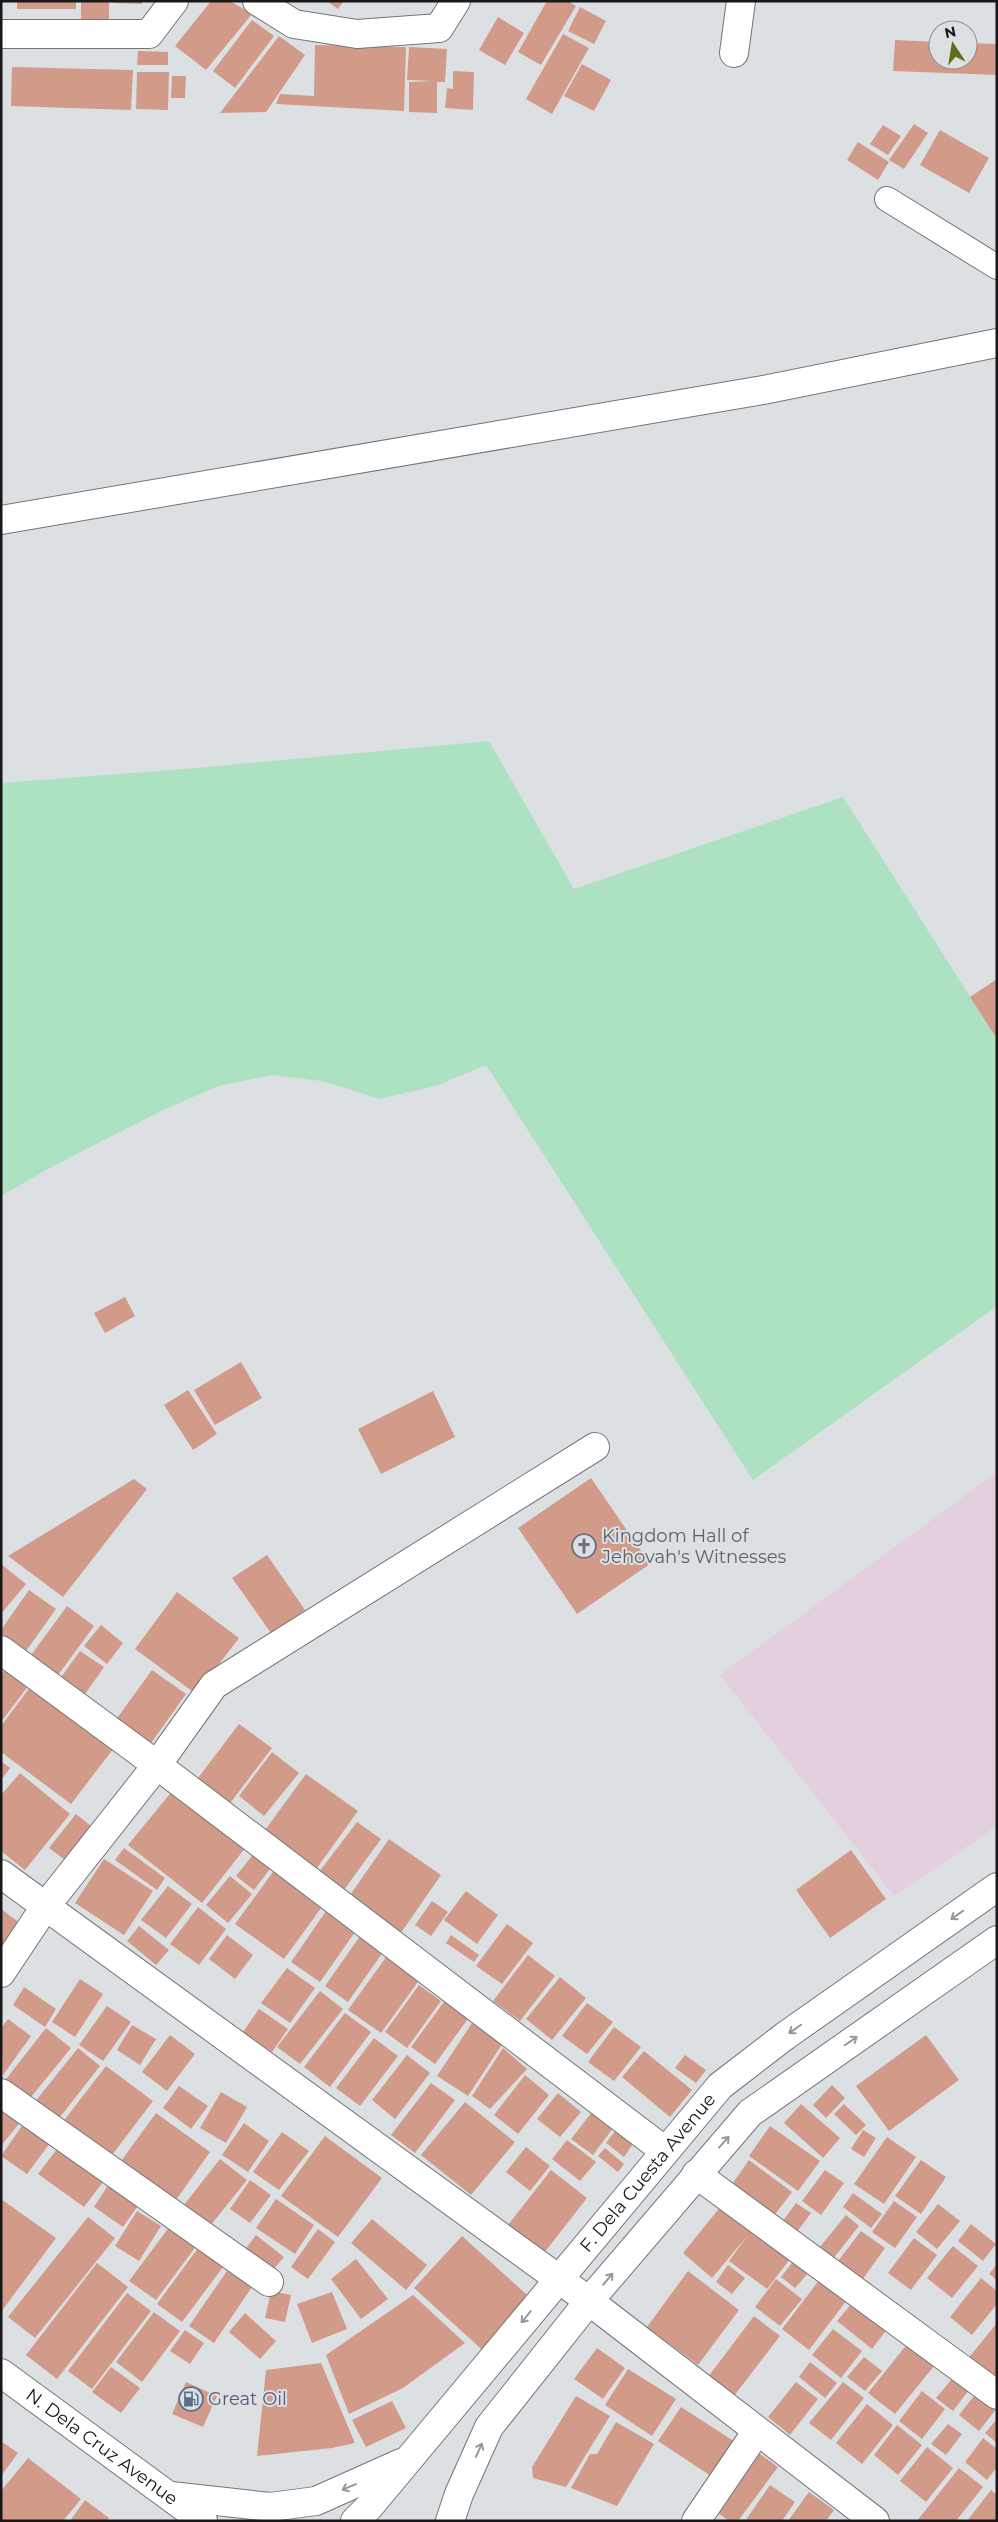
<svg xmlns="http://www.w3.org/2000/svg" width="998" height="2522" font-family="Montserrat,sans-serif">
	<style>
		.industrial { fill: #e3cfde }
		.green { fill: #ace1c2 }
		.building { fill: #d29a89 }
		.lines { fill: none; stroke-linecap: round; stroke-linejoin: round }
		.lane-casing { stroke: #737578; stroke-width: 26 }
		.street-casing { stroke: #737578; stroke-width: 30 }
		.secondary-casing { stroke: #737578; stroke-width: 30 }
		.lane { stroke: #fff; stroke-width: 24 }
		.street { stroke: #fff; stroke-width: 28 }
		.secondary { stroke: #fff; stroke-width: 28 }
		.oneway { stroke: #979798 }
		.labels { text-anchor: middle; dominant-baseline: central; stroke-width: 4; stroke-linejoin: round; paint-order: stroke }
		.worship-label { font-size: 18px; fill: #5b616d; stroke: #dde0e3; text-anchor: start }
		.street-label { font-size: 18px; fill: #18181a; stroke: #dde0e3 }
		.service-label { font-size: 18px; fill: #4e5e75; stroke: #dde0e3; text-anchor: start }
	</style>
	<rect width="100%" height="100%" fill="#dde0e3"/>
	<path class="industrial" d="M997 1472V1826L894 1896 720 1675Z"/>
	<path class="green" d="M489 741 574 889 843 797 997 1039V1306L753 1480 486 1065 438 1085 380 1099 322 1081 272 1075 219 1086 165 1109 53 1166 1 1196V783L197 768Z"/>
	<path class="building" d="M17 1H76V9H17Z
		M81 1H109V21L81 20Z
		M113 1H142V4L113 3Z
		M211 1H230L252 14 206 70 175 46Z
		M327 1H344L338 9Z
		M547 1H568L576 6 541 65 518 52Z
		M580 7 606 21 594 44 568 31Z
		M498 17 524 33 505 65 479 50Z
		M252 20 274 36 235 88 213 71Z
		M563 34 589 48 552 114 526 99Z
		M279 36 305 55 266 112 220 113Z
		M895 40 938 42V60H968V43L997 44V75L893 71Z
		M315 45 406 47 404 111 276 104 280 94 314 96Z
		M409 47 447 49 445 82H437V113L409 112V82L433 81 407 80Z
		M138 51 168 52V65H137Z
		M582 64 611 80 594 111 564 96Z
		M12 67 133 70 131 110 11 106Z
		M453 71 474 72 473 110 445 108 447 88 453 89Z
		M137 72H169L168 110 136 109Z
		M172 76H186L185 98H171Z
		M914 124 928 133 904 169 889 160Z
		M883 125 901 136 888 155 870 144Z
		M940 130 989 158 969 193 920 165Z
		M858 142 889 162 878 180 847 160Z
		M997 979V1039L970 997Z
		M125 1297 135 1316 105 1333 94 1313Z
		M241 1362 262 1398 215 1425 194 1390Z
		M188 1390 217 1434 193 1450 164 1405Z
		M433 1391 455 1437 381 1474 358 1429Z
		M591 1478 650 1564 577 1614 518 1528Z
		M134 1479 147 1489 63 1597 8 1556Z
		M267 1555 305 1610 271 1633 232 1578Z
		M1 1564 26 1584 1 1614Z
		M29 1590 56 1609 26 1651 1 1633V1630Z
		M177 1592 239 1638 196 1694 135 1649Z
		M67 1606 94 1626 53 1682 26 1662Z
		M101 1625 123 1643 107 1664 84 1646Z
		M80 1651 104 1667 83 1697 59 1680Z
		M6 1668 29 1685 1 1722V1674Z
		M152 1670 186 1694 149 1746 115 1721Z
		M34 1682 117 1744 71 1804 1 1752V1726Z
		M239 1724 272 1748 228 1806 195 1782Z
		M272 1752 299 1773 264 1816 239 1796Z
		M1 1761 10 1768 1 1780Z
		M20 1773 70 1814 25 1870 1 1851V1795Z
		M306 1774 358 1811 312 1875 260 1837Z
		M173 1790 246 1847 202 1903 128 1845Z
		M76 1814 96 1830 69 1863 49 1848Z
		M357 1822 381 1839 341 1894 316 1876Z
		M389 1839 441 1875 396 1940 344 1904Z
		M124 1848 165 1878 157 1890 115 1860Z
		M851 1850 886 1899 830 1938 796 1890Z
		M255 1852 273 1865 254 1890 236 1876Z
		M104 1859 153 1891 124 1935 75 1903Z
		M278 1865 327 1900 284 1959 235 1924Z
		M230 1876 252 1894 228 1923 206 1905Z
		M168 1886 192 1904 166 1938 141 1920Z
		M466 1891 498 1915 477 1944 444 1920Z
		M432 1901 448 1912 431 1936 415 1925Z
		M198 1907 226 1929 199 1965 170 1944Z
		M1 1909 28 1929 1 1965Z
		M326 1911 355 1932 320 1982 291 1962Z
		M507 1924 533 1943 502 1984 476 1966Z
		M139 1926 169 1950 156 1965 127 1941Z
		M365 1929 388 1945 348 2002 325 1986Z
		M227 1935 253 1955 235 1979 209 1959Z
		M451 1935 479 1955 474 1962 446 1943Z
		M392 1949 425 1972 381 2033 348 2010Z
		M528 1955 555 1976 520 2021 493 2001Z
		M287 1968 315 1988 290 2023 261 2003Z
		M560 1977 586 1998 552 2040 526 2019Z
		M80 1979 103 1994 75 2037 52 2022Z
		M419 1985 441 2001 407 2048 385 2032Z
		M24 1987 56 2009 45 2027 13 2005Z
		M320 1991 343 2009 300 2064 277 2047Z
		M449 1995 473 2012 435 2064 411 2047Z
		M587 2003 613 2022 587 2054 562 2036Z
		M107 2006 131 2022 103 2061 79 2045Z
		M259 2009 288 2029 272 2052 243 2032Z
		M345 2013 371 2032 330 2087 304 2067Z
		M476 2017 507 2037 468 2096 437 2076Z
		M8 2019 31 2036 3 2075 1 2028Z
		M132 2025 156 2039 140 2065 117 2050Z
		M614 2027 641 2047 614 2081 588 2062Z
		M46 2028 71 2048 27 2102 3 2083Z
		M170 2035 195 2054 167 2091 142 2072Z
		M926 2035 959 2080 889 2131 856 2086Z
		M374 2038 398 2056 360 2106 336 2088Z
		M78 2048 100 2066 57 2121 34 2103Z
		M503 2048 527 2069 490 2109 472 2096Z
		M644 2051 692 2090 670 2117 622 2077Z
		M407 2055 430 2073 395 2119 372 2100Z
		M685 2055 706 2070 696 2083 675 2068Z
		M106 2066 153 2101 106 2163 59 2127Z
		M525 2075 549 2095 518 2134 494 2115Z
		M431 2083 455 2100 415 2153 391 2135Z
		M832 2085 845 2098 826 2118 813 2105Z
		M179 2086 208 2106 191 2129 163 2108Z
		M221 2092 247 2107 226 2143 200 2128Z
		M558 2093 581 2112 560 2137 537 2119Z
		M465 2102 515 2142 471 2195 421 2155Z
		M801 2104 840 2138 823 2158 784 2123Z
		M844 2104 866 2125 856 2135 834 2114Z
		M1 2105 21 2121 1 2146Z
		M592 2112 613 2128 593 2155 571 2139Z
		M156 2113 210 2152 171 2207 116 2168Z
		M26 2120 53 2139 27 2174 1 2156Z
		M244 2123 269 2141 248 2172 222 2155Z
		M770 2126 820 2161 798 2191 749 2156Z
		M618 2127 635 2141 624 2157 606 2143Z
		M863 2130 876 2138 864 2157 851 2149Z
		M282 2132 309 2151 279 2190 253 2172Z
		M325 2136 382 2178 338 2237 281 2196Z
		M887 2137 916 2157 884 2204 854 2184Z
		M64 2140 109 2174 84 2207 38 2174Z
		M567 2140 596 2162 580 2181 552 2159Z
		M526 2147 550 2166 530 2191 506 2172Z
		M605 2148 624 2164 618 2172 598 2156Z
		M220 2159 247 2180 206 2231 180 2210Z
		M749 2160 792 2192 767 2225 725 2194Z
		M921 2160 946 2177 921 2214 895 2196Z
		M551 2170 587 2198 544 2253 508 2225Z
		M825 2170 844 2183 821 2215 802 2201Z
		M112 2179 142 2200 123 2227 94 2207Z
		M250 2180 271 2195 250 2223 230 2209Z
		M853 2193 882 2214 871 2228 843 2207Z
		M1 2199 56 2238 1 2312Z
		M276 2199 314 2225 295 2254 256 2228Z
		M894 2201 917 2217 895 2248 872 2232Z
		M796 2203 811 2213 797 2232 782 2222Z
		M938 2204 960 2221 937 2249 916 2232Z
		M722 2205 793 2255 767 2289 729 2261 748 2235 712 2278 683 2253Z
		M137 2211 161 2226 139 2261 115 2246Z
		M846 2215 859 2226 829 2264 815 2253Z
		M88 2217 115 2238 35 2338 8 2317Z
		M372 2219 427 2265 406 2290 351 2243Z
		M971 2224 996 2244 983 2261 958 2241Z
		M170 2226 197 2245 156 2300 129 2281Z
		M318 2229 335 2242 308 2279 291 2267Z
		M861 2231 885 2248 860 2283 835 2265Z
		M256 2235 284 2257 268 2276 241 2255Z
		M462 2236 536 2303 488 2355 414 2288Z
		M914 2238 937 2255 911 2290 888 2273Z
		M201 2244 226 2263 182 2322 157 2304Z
		M953 2246 978 2266 952 2298 927 2278Z
		M356 2259 388 2299 361 2319 331 2279Z
		M795 2259 810 2271 795 2288 781 2277Z
		M97 2263 128 2287 57 2379 26 2355Z
		M997 2264V2280L989 2274Z
		M728 2265 745 2278 732 2294 716 2282Z
		M229 2268 254 2284 214 2343 189 2326Z
		M688 2271 739 2310 698 2365 647 2327Z
		M823 2275 850 2296 809 2350 782 2329Z
		M981 2278 997 2291V2304L972 2335 950 2317Z
		M776 2279 802 2299 780 2326 755 2307Z
		M271 2291 291 2295 285 2322 265 2318Z
		M332 2292 347 2329 312 2343 297 2304Z
		M127 2293 151 2311 92 2389 68 2371Z
		M413 2295 465 2343 403 2388 349 2414 326 2355Z
		M857 2297 891 2324 872 2349 837 2321Z
		M154 2312 180 2331 142 2382 116 2362Z
		M245 2313 276 2341 260 2359 229 2332Z
		M754 2316 780 2336 734 2396 708 2377Z
		M997 2323V2385L966 2361Z
		M833 2329 862 2351 841 2378 812 2355Z
		M185 2330 204 2343 190 2364 170 2351Z
		M912 2338 939 2360 895 2414 868 2393Z
		M597 2348 625 2368 603 2399 574 2379Z
		M864 2357 882 2371 865 2391 847 2377Z
		M810 2362 837 2383 825 2398 799 2377Z
		M321 2363 355 2443 332 2448 257 2456 266 2370Z
		M111 2367 140 2388 121 2413 92 2392Z
		M628 2369 676 2399 652 2436 605 2405Z
		M956 2374 972 2386 953 2411 936 2398Z
		M186 2382 217 2396 203 2427 172 2414Z
		M796 2382 818 2399 790 2435 768 2417Z
		M843 2382 864 2398 831 2440 809 2423Z
		M981 2387 997 2408 979 2431 959 2415Z
		M922 2391 945 2409 922 2439 899 2421Z
		M576 2396 610 2416 566 2487 533 2478 532 2467Z
		M392 2401 406 2428 366 2447 352 2420Z
		M867 2404 893 2425 862 2464 836 2443Z
		M681 2407 740 2445 717 2480 658 2441Z
		M997 2419V2443L985 2433Z
		M616 2422 654 2444 617 2506 571 2488 590 2454H597Z
		M948 2424 962 2434 946 2455 931 2444Z
		M897 2425 922 2445 898 2475 874 2455Z
		M983 2438 997 2449V2467L987 2480 965 2462Z
		M1 2441 18 2453 1 2476Z
		M927 2447 953 2468 926 2502 900 2481Z
		M753 2449 778 2467 738 2521H729L711 2508Z
		M28 2458 81 2499 63 2521H1V2491Z
		M959 2468 983 2487 956 2521H917Z
		M770 2485 795 2502 782 2521H745Z
		M991 2490 997 2495V2521H967Z
		M809 2492 834 2510 826 2521H788Z
		M85 2500 109 2518 107 2521H70Z"/>
	<g class="lines">
		<g class="lane-casing">
			<path id="lane" d="M887 199 997 267"/>
		</g>
		<g class="street-casing">
			<path id="street" d="M257 1 294 24 357 34 439 28 456 1
				M1 34H149L174 1
				M734 53 741 1
				M1 520 763 390 997 343
				M1 1650 157 1765 665 2151
				M1 1874 589 2301 875 2521
				M1 1973 45 1907 157 1765 214 1685 595 1447
				M1 2093 269 2282
				M696 2174 997 2395
				M696 2521 757 2431"/>
		</g>
		<g class="secondary-casing">
			<g id="secondary">
				<path id="s1" d="M1 2373 203 2521"/>
				<path d="M171 2496 270 2507 316 2501 401 2463"/>
				<path id="s2" d="M355 2521 369 2507 720 2086 785 2036 997 1887"/>
				<path d="M450 2521 459 2494 489 2427 589 2301 750 2113 997 1940"/>
			</g>
		</g>
		<use href="#lane" class="lane"/>
		<use href="#street" class="street"/>
		<use href="#secondary" class="secondary"/>
	</g>
	<defs><path id="oneway-shaft" d="M-6 0H5M1.5-3L5.5 0L1.5 3" fill="none" stroke-width="1.6" stroke-linecap="round" stroke-linejoin="round" transform="scale(1.25)"/></defs>
	<g class="oneway">
		<use href="#oneway-shaft" transform="translate(957 1915) rotate(145)"/>
		<use href="#oneway-shaft" transform="translate(795 2029) rotate(145)"/>
		<use href="#oneway-shaft" transform="translate(851 2041) rotate(-35)"/>
		<use href="#oneway-shaft" transform="translate(724 2142) rotate(-48)"/>
		<use href="#oneway-shaft" transform="translate(608 2279) rotate(-50)"/>
		<use href="#oneway-shaft" transform="translate(526 2317) rotate(129)"/>
		<use href="#oneway-shaft" transform="translate(479 2450) rotate(-66)"/>
		<use href="#oneway-shaft" transform="translate(349 2487) rotate(157)"/>
	</g>
	<defs>
		<g id="church-ring" transform="scale(1.25)"><circle r="9.5" fill="#dde0e3" stroke="#6b7280" stroke-width="1.5"/><path d="M-1.2-6h2.4v3.5h3.3v2.4h-3.3V6h-2.4V-.1h-3.3v-2.4h3.3Z" fill="#6b7280"/></g>
		<g id="fuel-ring" transform="scale(1.25)"><circle r="9.5" fill="#dde0e3" stroke="#5c6f8a" stroke-width="1.5"/><path d="M-5.5-6h7V0h2V4h1.3V-2.5L3-4.5l.8-.8L6-3V5H2.5V1h-1V6h-7ZM-4.2-4.7v3.2H.2V-4.7Z" fill="#5c6f8a"/></g>
	</defs>
	<g fill-rule="evenodd">
		<use href="#church-ring" x="584" y="1546"/>
		<use href="#fuel-ring" x="191" y="2399"/>
	</g>
	<g class="labels">
		<g class="worship-label">
			<text x="602" y="1536">Kingdom Hall of<tspan x="602" dy="21">Jehovah's Witnesses</tspan></text>
		</g>
		<g class="street-label">
			<text stroke="none"><textPath href="#s2" startOffset="455">F. Dela Cuesta Avenue</textPath></text>
			<text stroke="none"><textPath href="#s1" startOffset="125">N. Dela Cruz Avenue</textPath></text>
		</g>
		<g class="service-label">
			<text x="208" y="2399">Great Oil</text>
		</g>
	</g>
	<rect width="998" height="2522" fill="none" stroke="#18181a" stroke-width="5"/>
	<g transform="translate(953 45) rotate(348)"><circle r="24" fill="#dde0e3" stroke="#8e9093"/>
	<path d="M0-4L9 19L0 12L-9 19Z" fill="#606e19"/>
	<text y="-8" font-size="14" font-weight="bold" text-anchor="middle" fill="#18181a">N</text>
	</g>
</svg>
